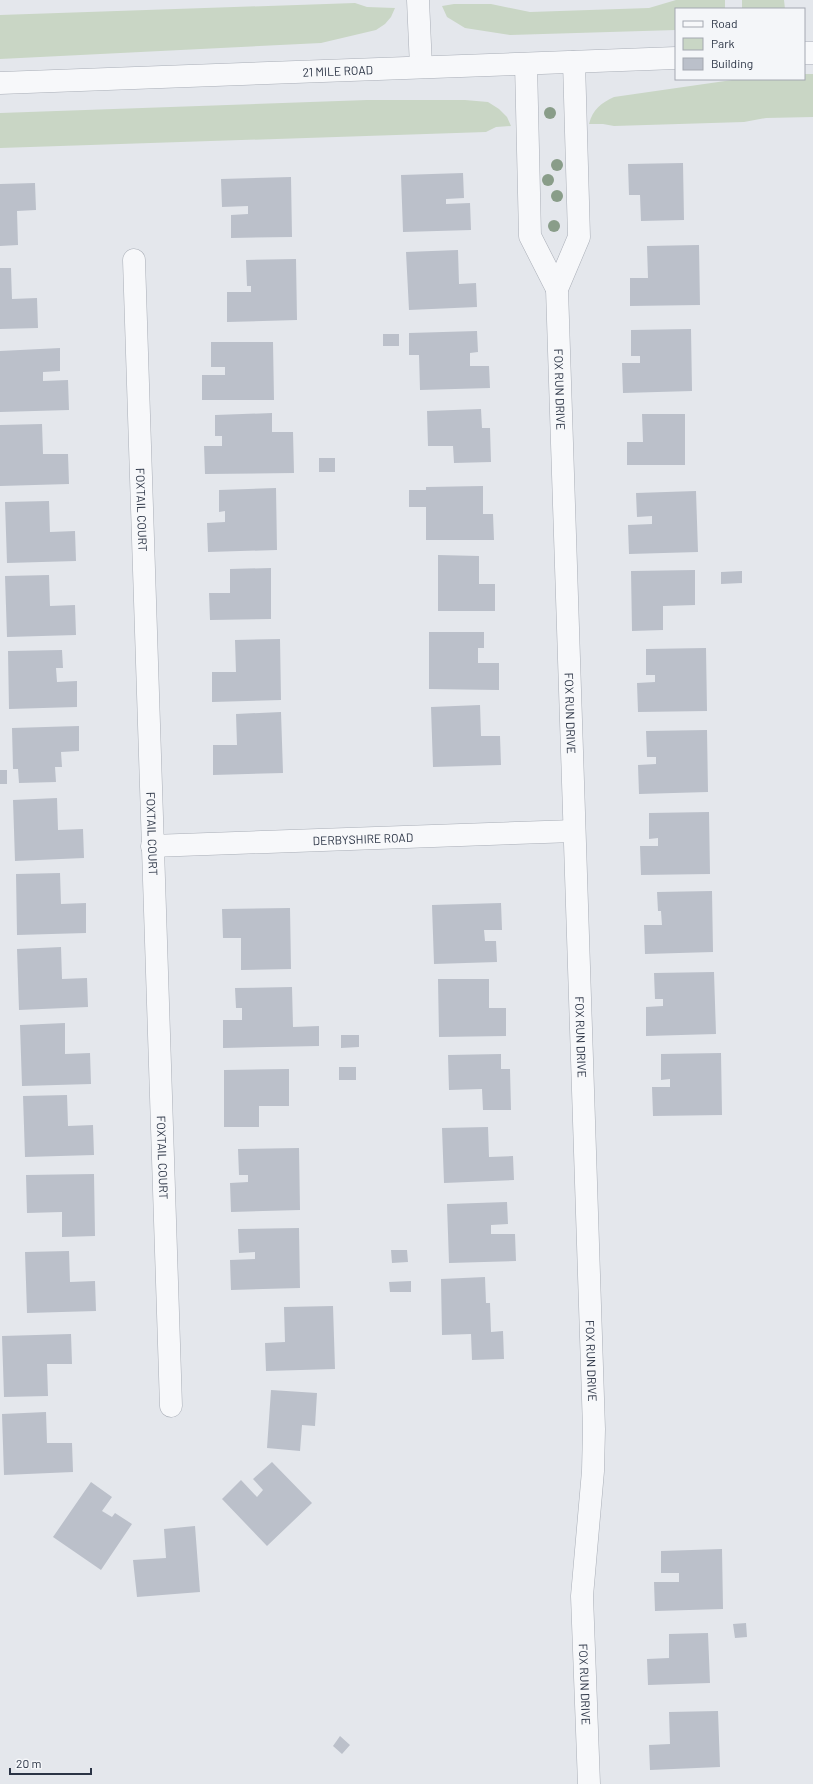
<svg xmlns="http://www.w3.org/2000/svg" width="813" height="1784" font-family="Barlow,sans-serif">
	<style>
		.green { fill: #c9d6c5 }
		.building { fill: #bbc0ca }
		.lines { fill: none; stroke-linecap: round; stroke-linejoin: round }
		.minor-casing { stroke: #a9aeb7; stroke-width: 23 }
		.minor { stroke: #f7f8fa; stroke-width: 22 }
		.tree { fill: #899d89 }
		.labels { text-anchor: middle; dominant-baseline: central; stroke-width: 4; stroke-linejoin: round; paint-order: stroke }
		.street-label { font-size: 12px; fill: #2b3445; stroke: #f4f6f9 }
	</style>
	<rect width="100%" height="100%" fill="#e4e7ec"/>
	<path class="green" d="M676 0H725V9H676V30L510 35 465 28 447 17 442 6 454 4H491L530 12 649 8Z
		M742 0H784L785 9H742Z
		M355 3 367 7 395 8 391 17 385 24 376 30 321 43 0 59V15Z
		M804 74H813V117L766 118 744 122 614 126 603 124H589C593 109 601 103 614 97L739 79H804Z
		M367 100H465L488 102 499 109 507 117 511 126 496 127 486 132 0 148V113Z"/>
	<path class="building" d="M683 163 684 220 641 221 640 195H629L628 164Z
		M463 173 464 198 446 199V204L470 203 471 230 403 232 401 175Z
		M291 177 292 237 231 238V215L248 214V206L222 207 221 179Z
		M35 183 36 210 17 211 18 245 0 246V184Z
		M699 245 700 305 630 306V278H648L647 246Z
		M458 250 459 284 476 283 477 307 409 310 406 252Z
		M296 259 297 320 227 322V292H251V286H247L246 260Z
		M0 268H11L12 299 37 298 38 328 0 329Z
		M691 329 692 391 623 393 622 363H640V356H631V330Z
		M477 331 478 352 470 353V366H489L490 388 420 390 419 355H409V333Z
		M383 334H399V346H383Z
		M211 342H273L274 400H202V375H225V367H211Z
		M60 348V371L43 372V381L68 380 69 410 0 412V351Z
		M481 409 482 428H490L491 462 454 463 453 446H428L427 411Z
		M272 413V432H293L294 473 205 474 204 446H222V436H215V415Z
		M642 414H685V465H627V442H643Z
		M42 424 43 454H68L69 484 0 486V425Z
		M319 458H335V472H319Z
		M483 486V514H493L494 540H426V507H409V490H426V487Z
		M276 488 277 550 208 552 207 523 225 522V511L219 512V490Z
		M696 491 698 552 629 554 628 525 652 524V516L637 517 636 493Z
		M49 501 50 532 75 531 76 561 7 563 5 502Z
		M438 555 479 556V584H495V611H438Z
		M271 568V619L210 620 209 593H230V569Z
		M695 570V605L663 606V630L632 631 631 571Z
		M742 571V583L721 584V572Z
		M49 575 50 606 75 605 76 635 7 637 5 576Z
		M429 632H484V648H478V663H499V690L429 689Z
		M280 639 281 700 212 702V672H236L235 640Z
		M706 648 707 711 638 712 637 683 655 682V675H646V649Z
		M62 650 63 668H56L57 682 77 681V707L9 709 8 651Z
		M480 705 481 736H500L501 765 433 767 431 707Z
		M281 712 283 773 213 775V745H237L236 714Z
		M79 726V751L61 752 62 767H55L56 782 19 783 18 769H13L12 728Z
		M707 730 708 792 639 794 638 765 656 764V757H647L646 731Z
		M0 770H7V784H0Z
		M57 798 58 830 83 829 84 858 15 861 13 800Z
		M709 812 710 874 641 875 640 846H658V838L649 839V813Z
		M60 873 61 904 86 903V933L17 935 16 874Z
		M712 891 713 952 645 954 644 925H662L661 911H658L657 892Z
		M501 903 502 930H484L485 941H496L497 962 434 964 432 905Z
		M290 908 291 969 241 970V938H223L222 909Z
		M61 947 62 979 87 978 88 1007 19 1010 17 949Z
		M714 972 716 1034 646 1036V1007L663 1006V999H655L654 973Z
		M438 979H489V1008H506V1036L439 1037Z
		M292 987 293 1027 319 1026V1046L223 1048V1020H242V1008H236L235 988Z
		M65 1023V1054L90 1053 91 1084 22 1086 20 1025Z
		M341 1035H359V1047L341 1048Z
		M721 1053 722 1115 653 1116 652 1087H670V1079L661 1080V1054Z
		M501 1054V1069H510L511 1110H483L482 1089 449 1090 448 1055Z
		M339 1067H356V1080H339Z
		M289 1069V1106H259V1127H224V1070Z
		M67 1095 68 1126 93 1125 94 1155 25 1157 23 1096Z
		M488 1127 489 1157 513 1156 514 1180 444 1183 442 1128Z
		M299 1148 300 1210 231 1212 230 1183 248 1182V1175H239L238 1149Z
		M94 1174 95 1236 62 1237V1212L27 1213 26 1175Z
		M507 1202 508 1224 491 1225V1234H515L516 1261 449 1263 447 1204Z
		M299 1228 300 1288 231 1290 230 1260 255 1259V1252L239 1253 238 1229Z
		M391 1250H407L408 1262 392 1263Z
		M69 1251 70 1282 95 1281 96 1311 27 1313 25 1252Z
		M485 1277 486 1303H490L491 1332 503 1331 504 1359 472 1360 471 1334 442 1335 441 1279Z
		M411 1281V1292H390L389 1282Z
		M333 1306 335 1369 266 1371 265 1343 285 1342 284 1307Z
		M71 1334 72 1364H47L48 1396 4 1397 2 1336Z
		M271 1390 317 1393 315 1426 302 1425 300 1451 267 1448Z
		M46 1412 47 1443H72L73 1472 4 1475 2 1414Z
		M272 1462 312 1503 267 1546 222 1499 241 1480 257 1497 263 1490 253 1479Z
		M91 1482 112 1497 102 1511 112 1517 115 1513 132 1524 101 1570 53 1537Z
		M195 1526 200 1592 137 1597 133 1560 166 1558 164 1529Z
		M722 1549 723 1609 655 1611 654 1582H679V1573H661V1551Z
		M746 1623 747 1637 735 1638 733 1624Z
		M708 1633 710 1683 648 1685 647 1659 669 1658V1634Z
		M718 1711 720 1767 650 1770 649 1745 670 1744 669 1712Z
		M340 1736 350 1745 342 1754 333 1746Z"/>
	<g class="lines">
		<g class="minor-casing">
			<g id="minor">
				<path d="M418 0 421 67"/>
				<path d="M804 53H813"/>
				<path id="s1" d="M574 62 579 237 557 289 594 1429 593 1471 582 1596 589 1784"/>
				<path d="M526 64 530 236 557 289"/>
				<path id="s2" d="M0 83 676 58"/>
				<path id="s3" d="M134 260 171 1406"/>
				<path id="s4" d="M152 846 574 831"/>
			</g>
		</g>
		<use href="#minor" class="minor"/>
	</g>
	<g class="tree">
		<circle cx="550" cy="113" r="6"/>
		<circle cx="557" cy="165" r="6"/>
		<circle cx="548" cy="180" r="6"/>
		<circle cx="557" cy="196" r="6"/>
		<circle cx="554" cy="226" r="6"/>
	</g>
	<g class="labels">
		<g class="street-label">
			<text stroke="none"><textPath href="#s2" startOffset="338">21 MILE ROAD</textPath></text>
			<text stroke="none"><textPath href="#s1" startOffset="332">FOX RUN DRIVE</textPath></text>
			<text stroke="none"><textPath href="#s3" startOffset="250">FOXTAIL COURT</textPath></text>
			<text stroke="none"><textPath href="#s1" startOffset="656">FOX RUN DRIVE</textPath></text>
			<text stroke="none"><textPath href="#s3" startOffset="574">FOXTAIL COURT</textPath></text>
			<text stroke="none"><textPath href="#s4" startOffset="211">DERBYSHIRE ROAD</textPath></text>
			<text stroke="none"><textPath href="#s1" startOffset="980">FOX RUN DRIVE</textPath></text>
			<text stroke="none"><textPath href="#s3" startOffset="898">FOXTAIL COURT</textPath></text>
			<text stroke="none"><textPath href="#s1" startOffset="1304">FOX RUN DRIVE</textPath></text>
			<text stroke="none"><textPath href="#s1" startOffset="1628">FOX RUN DRIVE</textPath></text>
		</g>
	</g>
	<rect x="675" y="8" width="130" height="72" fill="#f4f6f9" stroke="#a4a8b1"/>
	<rect x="683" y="21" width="20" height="6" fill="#f7f8fa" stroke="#a4a8b1"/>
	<text x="711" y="28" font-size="12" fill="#2b3445">Road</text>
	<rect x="683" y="38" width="20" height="12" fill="#c9d6c5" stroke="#a4a8b1"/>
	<text x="711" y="48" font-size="12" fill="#2b3445">Park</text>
	<rect x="683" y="58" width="20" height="12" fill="#bbc0ca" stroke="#a4a8b1"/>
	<text x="711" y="68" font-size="12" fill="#2b3445">Building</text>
	<path d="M10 1768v6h81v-6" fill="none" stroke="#2b3445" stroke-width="2"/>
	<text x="16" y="1768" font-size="12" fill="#2b3445" stroke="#f4f6f9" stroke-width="3" paint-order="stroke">20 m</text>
</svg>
